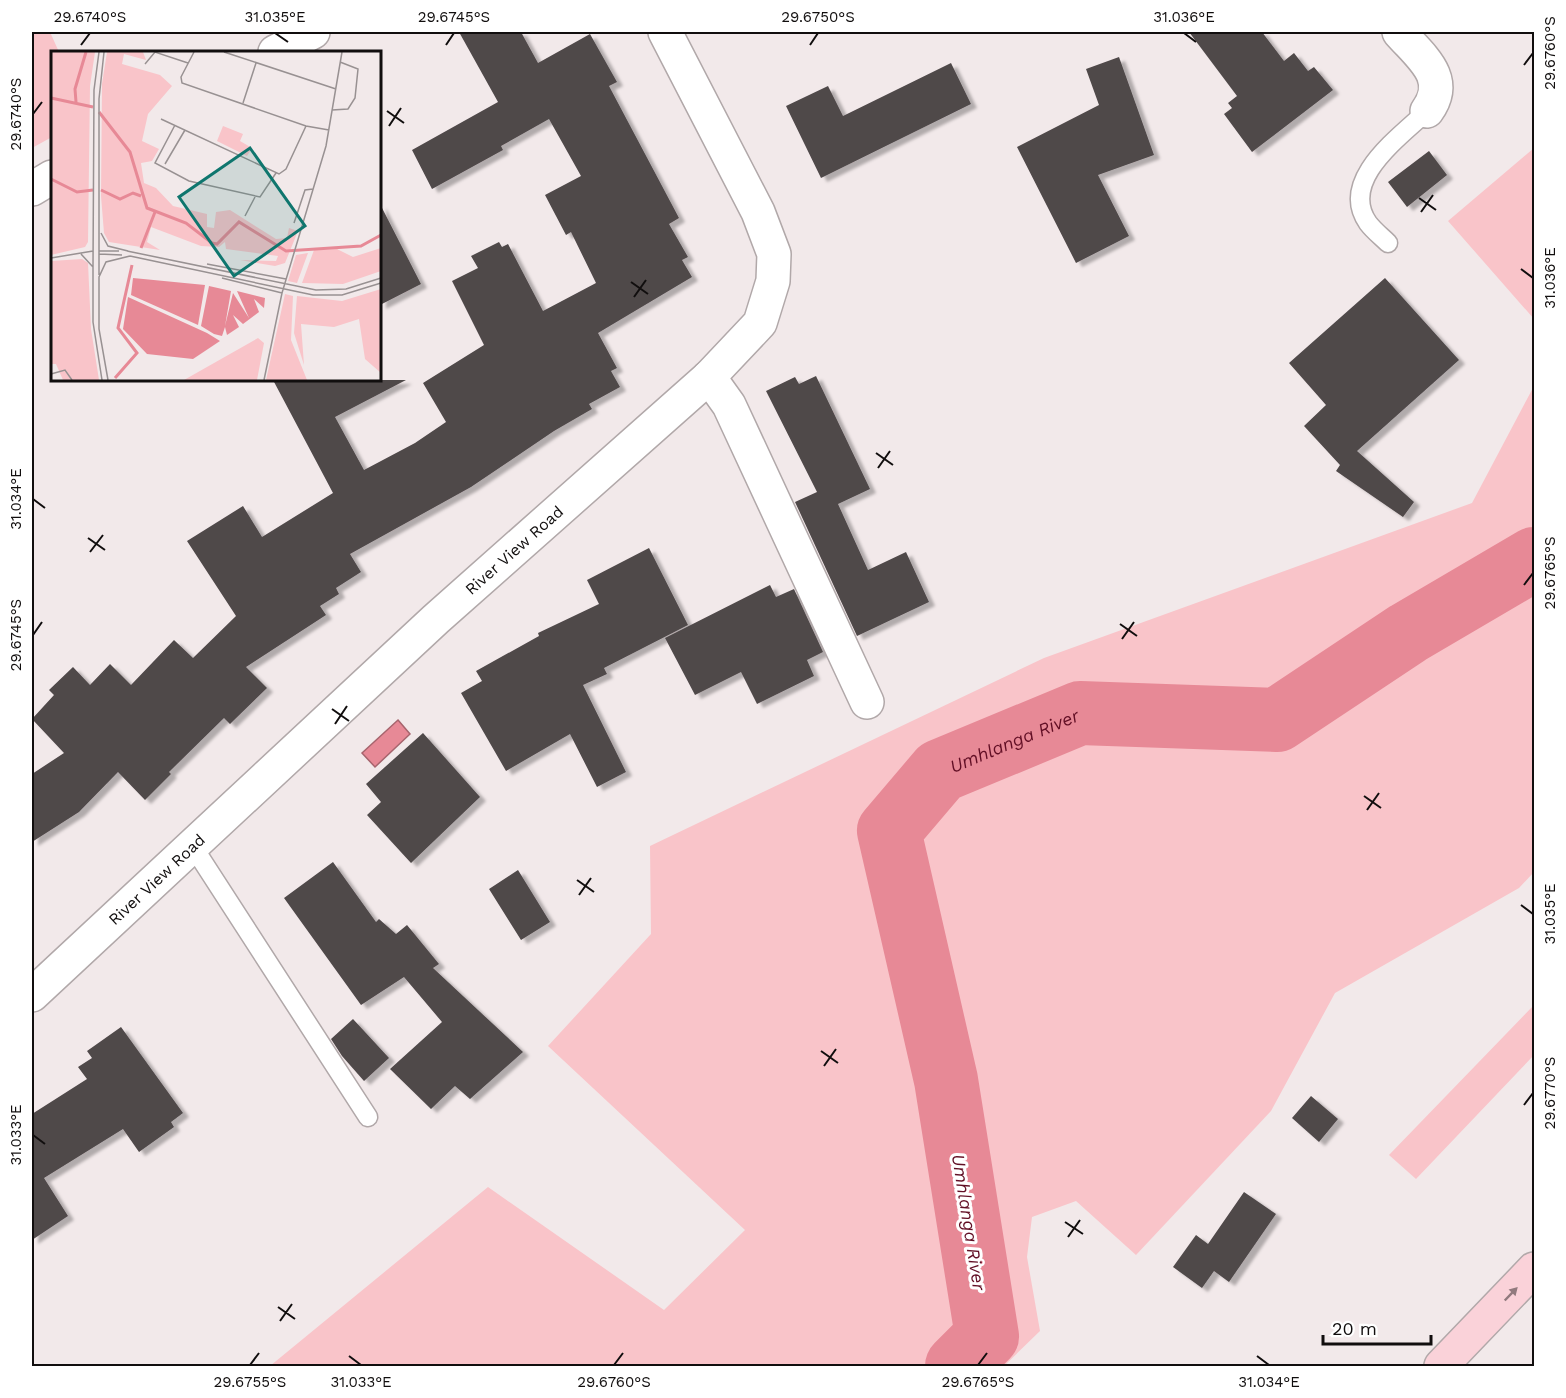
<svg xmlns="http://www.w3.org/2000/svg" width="1566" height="1398" font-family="'Work Sans',sans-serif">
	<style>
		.green { fill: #f9c4c9 }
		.water { fill: #e78996; stroke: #a7646d; stroke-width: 1.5 }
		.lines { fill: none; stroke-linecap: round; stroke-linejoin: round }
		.river { stroke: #e78996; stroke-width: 64 }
		.building { fill: #4f4849; filter: url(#shadow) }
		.lane-casing { stroke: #b1a8a9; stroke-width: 21 }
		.street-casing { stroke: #b1a8a9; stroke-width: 36 }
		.secondary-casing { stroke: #b1a8a9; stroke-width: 36 }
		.lane { stroke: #fff; stroke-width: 18 }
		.street { stroke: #fff; stroke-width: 33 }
		.secondary { stroke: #fad2d9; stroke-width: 33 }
		.oneway { fill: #917a7e }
		.ticks { fill: none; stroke: #110e0e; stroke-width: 2 }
		.labels { text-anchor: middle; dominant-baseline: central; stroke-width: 6; stroke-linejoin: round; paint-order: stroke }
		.street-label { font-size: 16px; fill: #110e0e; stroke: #fff }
		.water-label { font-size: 18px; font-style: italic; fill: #620f25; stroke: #fff }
		.inset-river { fill: none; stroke: #e78996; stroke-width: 3 }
		.inset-road { fill: none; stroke: #989192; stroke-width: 1.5 }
		.view { fill: #0f766e; fill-opacity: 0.15; stroke: #0f766e; stroke-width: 3 }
		.inset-edge { fill: none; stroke: #110e0e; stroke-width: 3 }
		.neatline { fill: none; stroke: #110e0e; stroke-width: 2 }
		.ticks-label { font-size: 15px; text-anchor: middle; fill: #110e0e }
	</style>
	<defs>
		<filter id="shadow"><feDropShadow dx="6" dy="4" stdDeviation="1.5" flood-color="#0004"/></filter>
	</defs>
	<rect width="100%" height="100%" fill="#f2e9ea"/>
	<path class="green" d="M32 32H50L59 52H52V137L32 148Z
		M1534 148V319L1448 221Z
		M1534 386V872L1519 888 1335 993 1271 1111 1136 1255 1076 1201 1032 1217 1027 1257 1040 1331 1004 1366H270L488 1187 664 1310 745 1230 548 1046 651 934 650 846 1044 658 1472 503Z
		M1534 1005V1055L1416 1179 1389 1155Z"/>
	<path class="water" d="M398 720 410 734 375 767 362 753Z"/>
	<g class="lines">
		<path class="river" id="s1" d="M957 1366 987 1336 946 1080 889 831 940 771 1080 713 1277 720 1408 633 1534 559"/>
	</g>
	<path class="building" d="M459 32H521L538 63 590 34 617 82 609 86 679 218 669 224 688 257 682 260 692 277 598 333 617 368 611 371 620 387 589 404 592 409 554 431 471 487 350 554 361 572 336 588 339 594 320 606 326 615 246 667 267 688 230 724 224 718 169 772 171 774 145 800 118 772 79 812 32 842V774L64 753 32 719 54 695 49 690 73 667 90 685 110 664 131 685 174 640 193 658 236 616 187 541 243 506 262 537 333 493 273 380H406L335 417 364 470 415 443 446 422 423 383 484 345 452 281 478 268 471 256 499 242 502 247 508 244 543 311 596 283 571 232 566 235 545 195 581 176 549 119 501 146 503 150 432 189 412 150 498 102Z
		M1189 32H1262L1284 61 1294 53 1308 71 1314 67 1333 90 1252 152 1224 114 1232 108 1228 103 1237 96Z
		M1119 57 1154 155 1098 175 1129 236 1076 263 1017 147 1099 105 1086 69Z
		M951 63 971 104 821 178 786 106 828 86 843 116Z
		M1429 151 1447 175 1407 207 1388 182Z
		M380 204 421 284 380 305Z
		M1385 278 1459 360 1357 451 1414 502 1403 517 1336 471 1340 465 1304 426 1326 405 1289 363Z
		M816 376 870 489 838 504 868 570 906 552 929 602 857 636 795 502 817 492 766 391 795 377 799 384Z
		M649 548 688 625 604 668 607 674 583 685 626 772 597 787 570 734 506 771 461 693 482 681 476 671 539 636 538 633 599 604 587 580Z
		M770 585 776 597 794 589 823 652 807 660 814 676 757 704 741 672 695 695 665 638Z
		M423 733 480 797 411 863 367 815 381 802 366 784Z
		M333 862 376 922 379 919 396 934 407 925 439 964 433 968 523 1052 470 1099 455 1086 431 1109 390 1069 442 1022 404 977 361 1005 284 898Z
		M518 870 550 922 521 940 489 889Z
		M353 1019 389 1058 364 1081 342 1056 331 1039Z
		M121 1027 183 1113 171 1122 174 1127 139 1152 123 1129 44 1178 68 1216 32 1240V1114L87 1079 78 1067 92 1058 87 1051Z
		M1311 1096 1338 1119 1319 1142 1292 1118Z
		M1244 1192 1276 1214 1229 1282 1214 1271 1202 1288 1173 1267 1196 1235 1208 1244Z"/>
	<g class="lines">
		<g class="lane-casing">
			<path id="lane" d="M1388 243C1382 237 1374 231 1368 223 1338 180 1400 137 1427 111
				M192 845 368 1117"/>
		</g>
		<g class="street-casing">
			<g id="street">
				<path d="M1399 32C1421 57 1451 78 1427 111"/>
				<path d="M275 52 313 32"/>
				<path d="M32 189 52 177"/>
				<path d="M709 377 729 405 867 702"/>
				<path id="s2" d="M32 995 436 619 709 377 760 323 773 281 774 254 758 212 665 32"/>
			</g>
		</g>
		<g class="secondary-casing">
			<path id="secondary" d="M1441 1366 1534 1269"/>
		</g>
		<use href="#lane" class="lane"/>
		<use href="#street" class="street"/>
		<use href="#secondary" class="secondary"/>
	</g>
	<defs><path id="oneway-solid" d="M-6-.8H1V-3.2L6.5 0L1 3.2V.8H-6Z" transform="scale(1.5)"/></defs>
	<use class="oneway" href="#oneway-solid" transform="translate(1511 1294) rotate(-46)"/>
	<path class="ticks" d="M275 33 288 42M1184 33 1196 42M81 45 90 33M446 45 454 33M810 45 818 33M1524 65 1533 53M387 111 404 123M33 114 42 102M389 126 401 108M1419 198 1436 210M1421 212 1433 195M1521 269 1533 278M631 282 648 294M634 297 646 280M876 453 893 465M878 468 890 451M33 499 45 508M88 538 105 550M90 552 103 535M1524 585 1533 573M1120 624 1137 636M33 635 42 622M1122 639 1134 622M332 709 349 721M335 724 347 706M1364 796 1381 808M1367 810 1379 793M577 880 594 892M579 895 591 878M1521 905 1533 914M821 1051 838 1063M824 1066 836 1049M1524 1105 1533 1093M33 1135 45 1144M1065 1222 1083 1234M1068 1237 1080 1220M278 1307 295 1319M280 1321 292 1304M349 1356 361 1365M1257 1356 1269 1365M250 1365 259 1353M614 1365 623 1353M978 1365 987 1353"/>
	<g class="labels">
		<g class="street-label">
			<text stroke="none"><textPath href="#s2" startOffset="656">River View Road</textPath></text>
			<text stroke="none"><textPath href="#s2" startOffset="170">River View Road</textPath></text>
		</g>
		<g class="water-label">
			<text stroke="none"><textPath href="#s1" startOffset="716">Umhlanga River</textPath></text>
			<text transform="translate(969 1222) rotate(81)">Umhlanga River</text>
		</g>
	</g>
	<g transform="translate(51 51)">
		<rect width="330" height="330" fill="#f2e9ea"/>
		<path d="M0 1H44L39 35 37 191 34 196 0 204ZM56 1H92L95 9 73 3 71 13 109 24 121 35 97 63 91 90 108 98 101 110 90 112 93 132 105 137 122 155 156 163V176L163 177 165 161 179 159 225 188 236 187 238 177 247 180 234 212 224 215 189 209 225 210 227 205 175 198 174 191 168 196 150 195 100 176 96 191 109 199 58 191 53 182 50 145 51 33ZM172 75 192 83 189 90 201 97 196 105 166 90ZM330 197V220L292 233 251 232 263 199 286 198 302 206ZM257 202 246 232 237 230 245 204ZM31 208 37 212 40 278 48 329H12L5 313H0V210ZM330 238V322L314 308 308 268 283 276 250 273 253 314 243 282 246 245 291 250ZM234 243 242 245 240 289 256 329H215ZM207 287 213 292 206 329H133Z" fill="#f9c4c9"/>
		<path d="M82 227 154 234 147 274 80 244ZM158 235 180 240 174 275 182 242 198 267 186 240 214 247 213 257 203 248 208 261 192 273 182 264 188 276 176 284 174 276 171 285 163 283 150 275ZM77 246 156 282 169 290 142 308 96 303 72 278Z" fill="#e78996"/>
		<path class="inset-river" d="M0 47 42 56M25 51 24 38 35 1M48 61 79 101 96 157 135 172 161 192 166 193 188 171 235 200 310 195 330 184M0 128 26 141 42 139M50 139 69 148 82 142 90 145M90 197 104 161M64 327 86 302 67 277 81 214"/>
		<path class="inset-road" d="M143 1 130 26 131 32 255 75 278 79M173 1 285 38M94 13 104 1 137 12M192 52 205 12M281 59 297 58 304 47 307 18 289 11M110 68 228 123 235 118 255 75M124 74 104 112 138 130 209 146 225 122M114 113 134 79M194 165 204 146M243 172 254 139 262 138M50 182 57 195 77 200M48 200H68M76 200 265 239 295 238 330 227M30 203 42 216V271L51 329M48 203 71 204M79 205 262 244H291L330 232M0 207 42 200M156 213 235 228M42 216 43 39 48 1M48 224V48L53 1M171 227 231 242M0 323 14 319 21 329M57 329 48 278V226L55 211 79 205M213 329 231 242 275 95 291 1"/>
		<path class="view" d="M199 97 254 175 183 225 128 146Z"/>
		<rect width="330" height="330" class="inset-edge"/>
	</g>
	<rect width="1566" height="1398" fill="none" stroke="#ffffff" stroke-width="66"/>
	<path d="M1323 1335v9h108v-9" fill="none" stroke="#110e0e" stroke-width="3"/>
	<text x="1332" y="1335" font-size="18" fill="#110e0e" stroke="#ffffff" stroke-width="4.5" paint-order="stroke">20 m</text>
	<rect x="33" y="33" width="1500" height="1332" class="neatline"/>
	<g class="ticks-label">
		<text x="90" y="22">29.6740°S</text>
		<text x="275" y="22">31.035°E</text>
		<text x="454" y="22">29.6745°S</text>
		<text x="818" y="22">29.6750°S</text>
		<text x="1184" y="22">31.036°E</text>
		<text transform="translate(1550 53) rotate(-90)" y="5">29.6760°S</text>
		<text transform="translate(16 114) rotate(-90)" y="5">29.6740°S</text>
		<text transform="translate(1550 278) rotate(-90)" y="5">31.036°E</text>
		<text transform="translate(16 499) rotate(-90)" y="5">31.034°E</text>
		<text transform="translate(1550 573) rotate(-90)" y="5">29.6765°S</text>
		<text transform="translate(16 635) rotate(-90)" y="5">29.6745°S</text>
		<text transform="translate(1550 914) rotate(-90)" y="5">31.035°E</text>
		<text transform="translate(1550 1093) rotate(-90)" y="5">29.6770°S</text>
		<text transform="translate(16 1135) rotate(-90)" y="5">31.033°E</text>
		<text x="250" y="1387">29.6755°S</text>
		<text x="361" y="1387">31.033°E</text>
		<text x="614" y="1387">29.6760°S</text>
		<text x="978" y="1387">29.6765°S</text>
		<text x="1269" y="1387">31.034°E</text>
	</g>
</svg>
